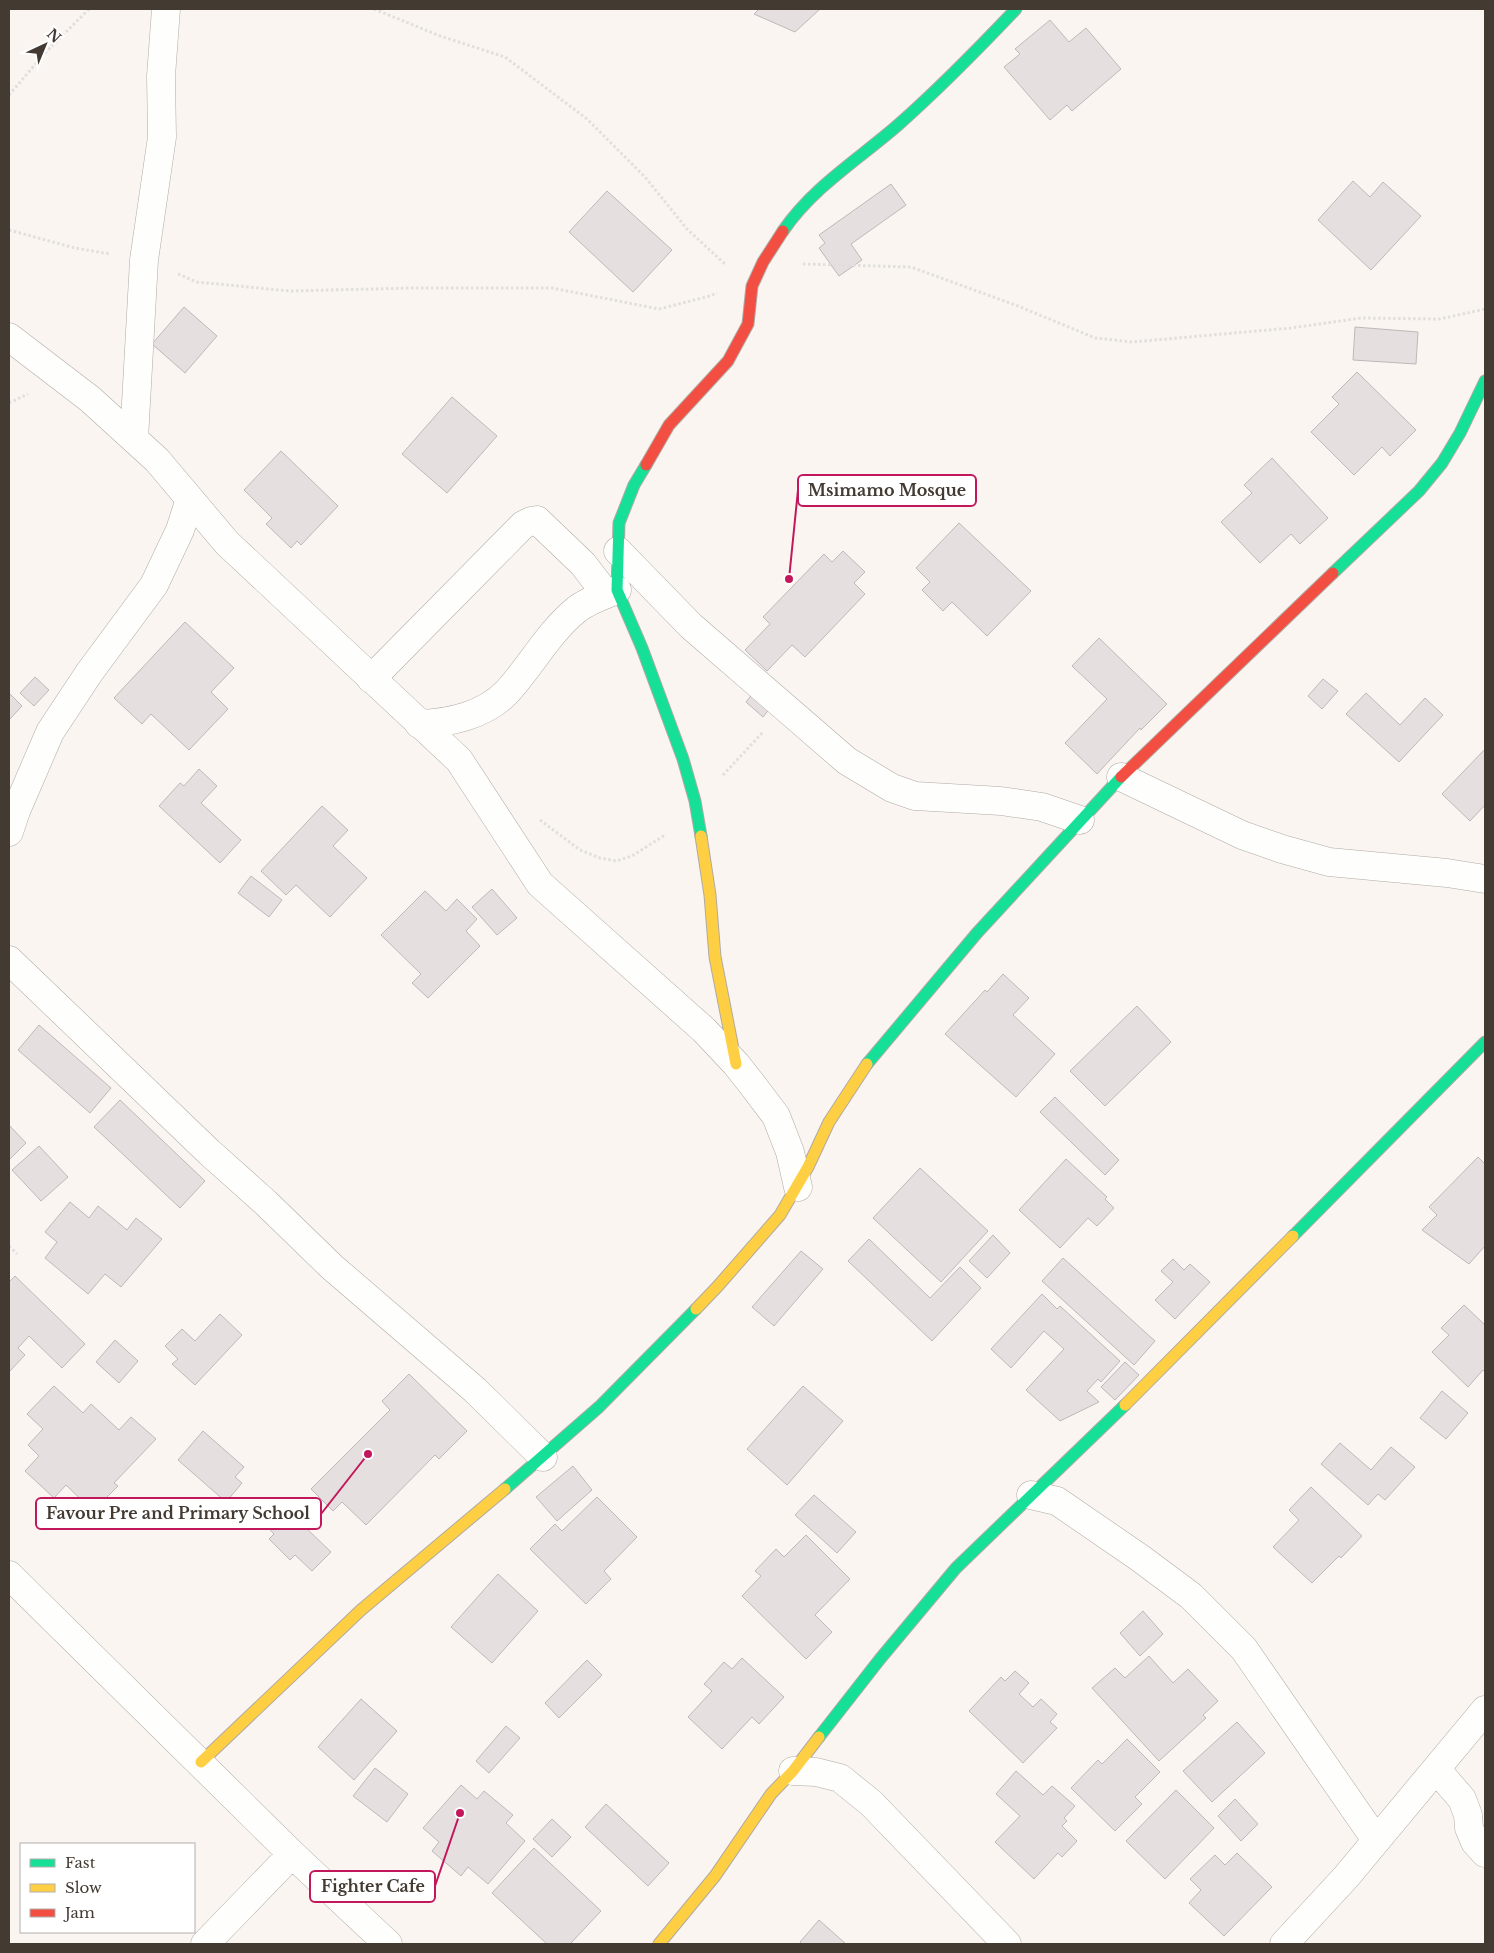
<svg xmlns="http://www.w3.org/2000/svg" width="1494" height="1953" font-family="'Libre Baskerville',serif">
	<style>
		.building { fill: #e6dfe0; stroke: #bfb8ba }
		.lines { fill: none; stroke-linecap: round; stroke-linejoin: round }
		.street-casing { stroke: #b0aaa4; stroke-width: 29 }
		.fast-casing { stroke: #b0aaa4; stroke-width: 13 }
		.slow-casing { stroke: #b0aaa4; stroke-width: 13 }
		.jam-casing { stroke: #b0aaa4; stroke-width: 13 }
		.path { stroke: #e1dfdd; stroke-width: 3; stroke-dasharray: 2.5 2.5; stroke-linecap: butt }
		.street { stroke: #fefefd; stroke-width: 28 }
		.fast { stroke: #16e098; stroke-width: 11 }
		.slow { stroke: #ffcf43; stroke-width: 11 }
		.jam { stroke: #f24e42; stroke-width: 11 }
		.leader { fill: none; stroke: #c2185b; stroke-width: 2 }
		.callout-dot { fill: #c2185b; stroke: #fff; stroke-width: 2 }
		.callout { fill: #fff; stroke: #c2185b; stroke-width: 2 }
		.callout-label { font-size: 16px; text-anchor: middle; font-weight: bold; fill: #433a32 }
	</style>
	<rect width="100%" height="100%" fill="#faf5f0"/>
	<path class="building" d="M759 9H820L795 32 754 14Z
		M1050 20 1069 42 1086 28 1121 69 1072 111 1067 105 1050 120 1004 67 1020 54 1015 49Z
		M1353 181 1370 197 1383 182 1421 216 1371 270 1318 220Z
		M891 184 906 205 851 244 862 260 839 276 819 248 825 243 819 235Z
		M607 191 672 250 633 292 569 232Z
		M184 307 217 336 185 373 152 344Z
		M1355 327 1418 332 1416 364 1353 360Z
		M1357 372 1416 430 1390 456 1382 447 1354 475 1311 432 1339 404 1332 397Z
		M452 397 497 436 447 493 402 454Z
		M281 451 338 506 301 545 297 541 291 548 266 524 272 518 244 490Z
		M1272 458 1328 518 1300 544 1291 534 1260 563 1221 522 1252 493 1244 485Z
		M959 523 1031 591 987 636 952 602 943 611 922 590 930 582 916 568Z
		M843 551 865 572 854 583 865 594 805 657 792 645 767 671 745 650 770 624 763 617 824 554 832 562Z
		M185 622 234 668 211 692 228 709 189 750 151 714 142 724 114 698Z
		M1099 638 1167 704 1141 730 1140 728 1097 774 1065 743 1107 699 1072 666Z
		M35 677 49 690 34 706 20 693Z
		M1323 679 1338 691 1322 709 1308 696Z
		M757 688 775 702 763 717 746 702Z
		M9 693 22 706 9 720Z
		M1366 693 1400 725 1425 698 1443 715 1399 762 1346 714Z
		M1485 749V805L1470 821 1442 794Z
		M199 769 217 786 201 803 241 840 220 863 159 806 180 783 184 786Z
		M322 806 348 830 333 846 367 878 330 917 296 885 286 895 261 871Z
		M251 876 282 900 269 917 238 893Z
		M492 889 517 918 497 935 472 907Z
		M425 891 446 911 457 899 477 919 466 931 480 946 428 998 412 983 421 974 381 935Z
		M1003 974 1029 998 1013 1015 1055 1054 1016 1097 945 1034 985 990 987 992Z
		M1137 1006 1171 1042 1105 1106 1070 1071Z
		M39 1025 111 1088 90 1113 18 1050Z
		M1055 1097 1119 1160 1105 1175 1040 1112Z
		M120 1100 205 1181 180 1208 94 1127Z
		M9 1125 26 1143 9 1160Z
		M39 1146 68 1177 41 1201 12 1170Z
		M1478 1157 1485 1164V1246L1469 1264 1422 1230 1437 1215 1429 1207Z
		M1066 1159 1107 1197 1105 1199 1114 1208 1097 1226 1088 1218 1060 1248 1019 1210Z
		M920 1168 988 1231 941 1282 873 1218Z
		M70 1202 89 1218 98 1206 127 1230 136 1218 162 1239 121 1287 105 1274 88 1294 45 1258 57 1242 45 1232Z
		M993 1235 1010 1253 987 1278 969 1261Z
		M869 1239 930 1298 960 1267 981 1288 932 1341 848 1261Z
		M801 1251 823 1269 774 1326 752 1307Z
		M1063 1258 1155 1341 1134 1365 1042 1281Z
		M1173 1259 1184 1270 1190 1264 1210 1282 1175 1319 1155 1300 1173 1282 1161 1271Z
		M15 1276 85 1344 62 1368 29 1336 18 1348 25 1355 9 1372V1282Z
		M1042 1294 1057 1309 1060 1306 1120 1361 1101 1382 1098 1379 1087 1391 1099 1402 1060 1421 1026 1390 1064 1349 1044 1331 1011 1368 991 1349Z
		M1464 1305 1485 1325V1372L1483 1370 1468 1387 1432 1352 1449 1335 1441 1328Z
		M220 1314 242 1335 195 1385 172 1364 178 1359 165 1346 182 1329 195 1341Z
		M115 1340 138 1361 119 1383 96 1362Z
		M1125 1362 1139 1375 1115 1400 1101 1387Z
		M409 1374 467 1431 439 1459 435 1455 366 1525 342 1502 333 1511 311 1489 390 1410 382 1401Z
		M54 1386 83 1413 91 1404 119 1430 131 1417 156 1439 114 1483 118 1486 93 1511 66 1485 54 1498 25 1471 39 1456 28 1445 43 1429 27 1414Z
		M803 1386 843 1421 787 1485 747 1449Z
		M1442 1391 1468 1413 1446 1439 1420 1418Z
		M203 1431 244 1467 235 1477 242 1483 226 1502 178 1460Z
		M1340 1443 1371 1470 1391 1447 1415 1467 1385 1500 1378 1494 1368 1505 1321 1464Z
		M573 1466 592 1490 557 1521 536 1497Z
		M1311 1487 1362 1536 1341 1558 1339 1556 1312 1583 1273 1547 1299 1520 1289 1510Z
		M814 1495 856 1532 837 1553 795 1515Z
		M597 1497 637 1537 604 1571 611 1579 586 1604 530 1549 555 1524 562 1531Z
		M276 1499 331 1552 312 1571 295 1555 290 1560 269 1539 274 1534 259 1518Z
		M806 1535 850 1579 815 1615 832 1632 806 1659 742 1596 761 1576 755 1571 776 1549 784 1557Z
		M498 1574 538 1611 492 1663 451 1627Z
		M1143 1611 1163 1634 1140 1656 1120 1633Z
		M1149 1656 1173 1683 1188 1669 1218 1701 1203 1715 1206 1718 1159 1761 1092 1688 1115 1668 1125 1678Z
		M742 1658 784 1697 759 1724 752 1717 722 1749 688 1717 712 1691 704 1684 724 1662 732 1669Z
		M587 1660 602 1675 559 1718 545 1703Z
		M1015 1671 1029 1683 1019 1694 1033 1707 1041 1699 1057 1714 1050 1722 1057 1728 1023 1763 969 1711 1001 1677 1005 1681Z
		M361 1699 397 1731 354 1780 318 1747Z
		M1237 1722 1265 1753 1212 1802 1183 1771Z
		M506 1726 520 1738 489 1773 476 1761Z
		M1127 1739 1160 1772 1135 1797 1142 1804 1115 1831 1071 1788 1098 1760 1102 1764Z
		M375 1768 408 1794 387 1822 353 1796Z
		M1016 1771 1043 1795 1052 1786 1075 1806 1064 1818 1067 1821 1062 1826 1077 1841 1062 1857 1058 1853 1034 1879 995 1842 1020 1816 996 1794Z
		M461 1785 477 1799 484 1791 513 1815 506 1823 525 1841 488 1884 468 1867 461 1876 432 1851 439 1842 423 1828Z
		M1176 1790 1214 1828 1165 1879 1126 1841Z
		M1235 1799 1258 1824 1241 1841 1218 1816Z
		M606 1804 669 1863 648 1886 585 1827Z
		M552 1819 571 1837 552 1857 533 1839Z
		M534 1848 601 1911 570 1944H547L492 1893Z
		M1237 1853 1272 1887 1224 1936 1189 1903 1201 1890 1190 1879 1215 1855 1225 1865Z
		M819 1920 846 1944H802L800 1942Z"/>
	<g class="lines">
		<g class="street-casing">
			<path id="street" d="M9 337 90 399 157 460 227 543 459 760 540 884 704 1030 736 1064 751 1083 776 1116 790 1152 798 1187
				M134 439 144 260 162 137 161 76 166 9
				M618 551 691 626 847 761 892 788 915 796 1001 801 1042 807 1080 820
				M371 679 523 525 531 521 537 520 583 564 606 594
				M419 724C450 723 485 715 507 692 531 666 548 633 576 610 587 601 604 595 617 590
				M1121 777 1242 835 1282 849 1329 862 1447 873 1485 879
				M9 832 16 811 50 732 89 673 154 585 180 530 190 499
				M9 960 209 1152 266 1203 332 1267 475 1390 543 1457
				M1031 1495 1057 1501 1140 1558 1191 1596 1244 1649 1376 1840
				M9 1575 292 1854 388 1944
				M1436 1769 1462 1799 1468 1815 1469 1828 1475 1842 1485 1853
				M793 1771 816 1772 840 1778 871 1803 1007 1944
				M205 1944 292 1854
				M1284 1944 1346 1877 1485 1710"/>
		</g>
		<g class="fast-casing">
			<path id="fast" d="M783 231C813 187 859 159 898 125 940 88 978 49 1016 9
				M646 465 634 485 619 523 617 590 642 648 683 759 695 801 701 836
				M1333 573 1419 491 1442 463 1460 433 1485 381
				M867 1064 977 933 1121 777
				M1293 1236 1485 1042
				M505 1489 599 1407 696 1309
				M819 1737 880 1659 956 1568 1125 1405"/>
		</g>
		<g class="slow-casing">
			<path id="slow" d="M701 836 710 895 715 957 736 1064
				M696 1309 718 1286 780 1215 808 1167 829 1122 867 1064
				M1125 1405 1293 1236
				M201 1762 361 1610 505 1489
				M659 1944 715 1876 771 1794 793 1771 819 1737"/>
		</g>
		<g class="jam-casing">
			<path id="jam" d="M646 465 669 425 728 361 748 324 752 286 763 262 783 231
				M1121 777 1333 573"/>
		</g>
		<path class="path" d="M374 9 440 36 505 57 587 119 645 177 687 229 726 265
			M9 95 45 53 89 9
			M9 230 75 248 110 254
			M803 264 911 267 1018 306 1095 338 1132 342 1291 328 1361 318 1440 319 1485 309
			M178 274 197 282 290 291 412 288H552L659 309 710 296 717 293
			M9 403 28 394
			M723 775 763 732
			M540 820 580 850 600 858 616 861 632 856 665 835
			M9 1246 17 1254"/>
		<use href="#street" class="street"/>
		<use href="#fast" class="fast"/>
		<use href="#slow" class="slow"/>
		<use href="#jam" class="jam"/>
	</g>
	<path class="leader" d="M789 579L798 490M368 1454L321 1514M460 1813L435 1886"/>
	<g class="callout-dot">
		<circle cx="789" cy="579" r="5"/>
		<circle cx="368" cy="1454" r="5"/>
		<circle cx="460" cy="1813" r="5"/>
	</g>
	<g class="callout">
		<rect x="798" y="475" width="178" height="31" rx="5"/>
		<rect x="36" y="1498" width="285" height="31" rx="5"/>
		<rect x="310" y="1871" width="125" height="31" rx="5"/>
	</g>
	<g class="callout-label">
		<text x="887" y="496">Msimamo Mosque</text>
		<text x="178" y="1519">Favour Pre and Primary School</text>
		<text x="373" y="1892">Fighter Cafe</text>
	</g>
	<rect width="1494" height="1953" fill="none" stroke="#433a32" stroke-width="20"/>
	<rect x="20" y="1843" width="175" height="90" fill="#ffffff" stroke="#b4b0ad"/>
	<rect x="30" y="1859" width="25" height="8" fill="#16e098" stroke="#b4b0ad"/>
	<text x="65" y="1868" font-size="15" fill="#433a32">Fast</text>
	<rect x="30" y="1884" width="25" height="8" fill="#ffcf43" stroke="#b4b0ad"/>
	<text x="65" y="1893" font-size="15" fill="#433a32">Slow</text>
	<rect x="30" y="1909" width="25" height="8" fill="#f24e42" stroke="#b4b0ad"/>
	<text x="65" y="1918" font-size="15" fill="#433a32">Jam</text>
	<g transform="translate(45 45) rotate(44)" stroke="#ffffff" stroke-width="4" paint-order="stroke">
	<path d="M0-4L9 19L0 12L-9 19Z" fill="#433a32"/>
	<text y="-8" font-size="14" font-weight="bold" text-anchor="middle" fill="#433a32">N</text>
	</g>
</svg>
